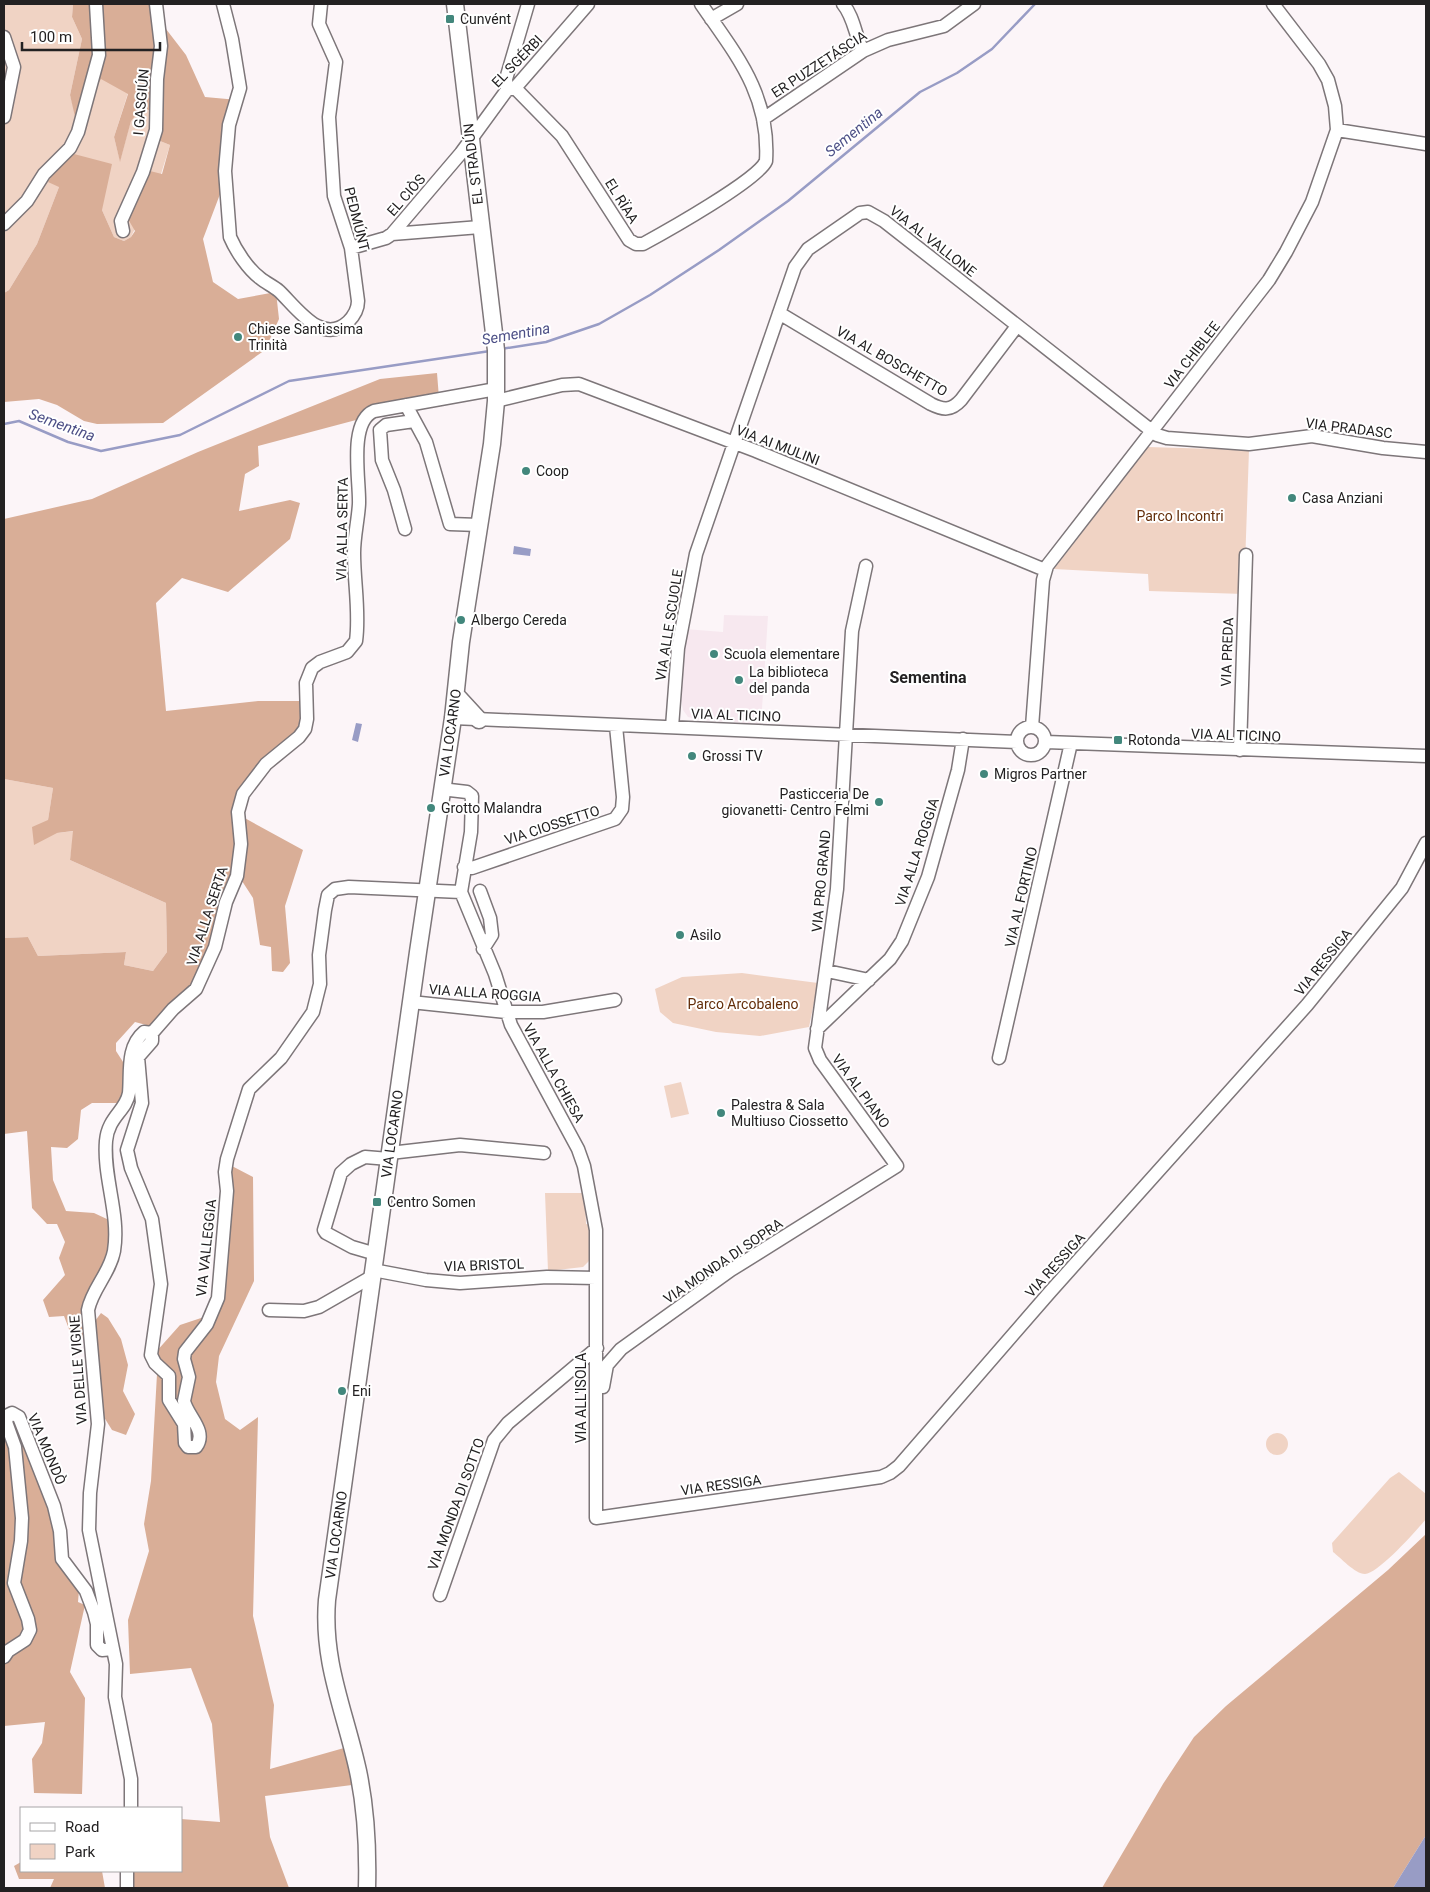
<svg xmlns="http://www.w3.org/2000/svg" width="1430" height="1892" font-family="Roboto,sans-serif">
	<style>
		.built { fill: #f7e8ef }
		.green { fill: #f0d3c4 }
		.forest { fill: #d9ae97 }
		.water { fill: #989cc5 }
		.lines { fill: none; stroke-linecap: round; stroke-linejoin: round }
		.stream { stroke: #989cc5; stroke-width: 2.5 }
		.minor-casing { stroke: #7d7679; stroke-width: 15 }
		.major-casing { stroke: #7d7679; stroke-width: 19 }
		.minor { stroke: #fff; stroke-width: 12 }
		.major { stroke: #fff; stroke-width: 16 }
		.poi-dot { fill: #42877c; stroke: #fff; stroke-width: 2 }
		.labels { text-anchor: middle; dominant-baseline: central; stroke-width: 4; stroke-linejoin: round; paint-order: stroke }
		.poi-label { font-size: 14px; fill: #232122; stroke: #fff; text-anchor: start }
		.street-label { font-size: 14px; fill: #232122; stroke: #fff }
		.park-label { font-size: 14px; fill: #632d09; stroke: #fff }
		.water-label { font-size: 15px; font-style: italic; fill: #4c4f86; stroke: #fff }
		.quarter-label { font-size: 16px; font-weight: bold; fill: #232122; stroke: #fff }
	</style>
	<rect width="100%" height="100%" fill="#fcf5f8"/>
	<path class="built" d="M724 615 768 616 761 724 701 720 688 717 683 710 680 694 685 629 723 632Z"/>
	<path class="green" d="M4 4H73L72 17 82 39 70 95 77 120 101 78 128 93 114 137 120 161 131 120 142 108 161 114 160 141 170 145 161 174 131 237 124 241 114 237 102 210 59 187 37 244 9 290 4 293Z
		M1148 447 1249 450 1244 594 1149 591 1148 574 1054 569Z
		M4 779 53 788 48 820 57 833 74 831 70 860 166 903 167 952 153 971 124 965 126 952 38 956 28 937 4 938Z
		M742 973 818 983 809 1027 760 1036 716 1032 673 1023 660 1012 655 989 682 977Z
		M681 1082 689 1114 671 1118 664 1086Z
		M545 1193H585L586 1224 591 1225 589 1261 583 1267 548 1271Z
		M1266 1444a11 11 0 1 1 22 0a11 11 0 1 1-22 0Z
		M1399 1472 1426 1494V1519C1417 1530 1379 1573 1365 1574 1355 1574 1340 1557 1333 1552L1332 1543 1390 1478Z"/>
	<path class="forest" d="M73 4H156V16L186 55 205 97 238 100 225 181 203 239 213 282 238 299 276 292 279 319 265 350 163 423 97 424 84 421 57 405 39 399 4 402V293L9 290 37 244 59 187 48 182 55 171 74 154 112 164 102 210 114 237 124 241 131 237 135 231 128 219 150 171 162 174 170 145 160 141 161 114 142 108 131 121 120 162 114 137 128 94 101 79 76 121 70 95 82 39 72 17Z
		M437 373 439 398 258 446 259 466 245 474 239 511 290 500 300 503 290 539 228 592 182 578 156 603 166 711 258 701H303L300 730 253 775 241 816 303 850 285 906 290 963 283 972 272 971 271 947 260 945 253 898 242 881 228 879C219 900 219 924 212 946 201 981 181 998 156 1023L150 1026 135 1022 116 1043V1051L125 1065 123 1103H92L81 1110 78 1139 67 1148 51 1147 53 1180 66 1211 94 1213 109 1220 111 1243 86 1337 74 1342 64 1316 49 1317 43 1300 65 1275 59 1258 65 1242 57 1224H47L32 1208 27 1131 4 1134V938L28 937 38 956 126 952 124 965 153 971 167 952 166 903 70 860 73 831 57 833 34 845 32 827 48 820 53 788 4 779V519L92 499 198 452 380 379Z
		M230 1165 253 1177 254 1281 219 1356 216 1382 225 1419 240 1430 258 1417 253 1616 274 1705 270 1769 344 1748 352 1785 265 1796 270 1837 289 1888H126L129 1871H181V1819L220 1822 212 1724 191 1668 130 1674 128 1620 149 1551 144 1524 151 1481 157 1374 152 1361 155 1353 180 1325 216 1313Z
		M101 1313 108 1318 121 1339 128 1365 123 1391 135 1414 126 1435 112 1430 102 1414 95 1321Z
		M13 1418 45 1495 53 1522 58 1561 62 1569 79 1590 78 1602 85 1605 70 1672 85 1698 82 1794 34 1793 32 1759 42 1743 45 1722 4 1726V1433L11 1425Z
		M1426 1534V1835L1393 1888H1102L1163 1784 1194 1737 1226 1706 1388 1570Z
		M21 1862V1871H102L105 1888H50L54 1879H19L14 1866Z"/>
	<path class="water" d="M514 546 531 549 530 556 513 554Z
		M356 723 362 724 358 742 352 740Z
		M1426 1835V1888H1393Z"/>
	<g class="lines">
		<path class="stream" d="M501 349 546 342 599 324 650 295 719 250 788 201 920 92 957 73 992 49 1035 4
			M4 424 19 421 68 442 101 451 180 435 289 381 490 351"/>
		<g class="minor-casing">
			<path id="minor" d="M223 4 232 39 240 88 229 125 225 171 230 237C236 251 248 269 260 278 266 283 273 286 279 291 296 307 322 346 348 322 354 316 358 309 358 301L351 248 334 196 329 117 336 62 319 24 321 4
				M843 4C854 17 855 35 863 51
				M711 19 737 4
				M4 37 14 67 4 117
				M515 88 562 136 629 240 636 244H643C665 232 758 180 766 161 770 94 736 55 701 4
				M507 90 506 79 528 4
				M763 119 863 51 888 40 944 26 974 4
				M1337 130 1426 144
				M4 224 27 201 44 174 70 148 78 132 99 55 96 4
				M123 231 121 221 143 172 156 130 157 79 161 46 156 4
				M392 234 480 227
				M351 248 386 238 392 234 461 153 507 90 515 88 588 4
				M779 313 931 404C943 410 951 411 961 400L1017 326
				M496 401 562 385 579 384 756 451 1045 570
				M406 405 426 442 450 524 479 525
				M405 529 394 490 382 460 380 430 386 425 414 421
				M453 718 1017 742
				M1017 741a14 14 0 1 1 28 0a14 14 0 1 1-28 0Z
				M672 727 678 648 696 554 795 267 808 249 860 213 868 212 884 221 1157 435 1167 438 1249 444 1312 436 1383 448 1426 452
				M1032 727 1043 580 1047 566 1269 280 1286 252 1312 202 1337 130 1335 106 1328 80 1319 64 1273 4
				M1046 742 1426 756
				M1240 750 1246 555
				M441 789 467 792 472 796 471 832 461 892
				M464 867 472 868 615 819 622 809 623 797 616 726
				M480 891 490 918 492 935 483 949
				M827 971 869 980
				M411 1002 506 1012H543L615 1000
				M817 1029 890 959 902 941 928 877 958 770 963 739
				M152 1033V1041L138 1057 142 1103 127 1150 131 1168 152 1219 161 1284 151 1355 155 1363 169 1376V1400L184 1424 185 1443 188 1447H196C208 1431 187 1416 184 1401L189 1377 184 1359 185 1352 207 1324 218 1298 227 1191 225 1172 227 1159 249 1089 281 1058 313 1012 320 984 319 955 325 910 328 895 335 889 349 887 461 892 495 974 511 1025 578 1149 584 1166 596 1230V1518L881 1477 890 1473 899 1466 1050 1292 1307 1005 1402 888 1426 843
				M152 1033 173 1009 196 989 215 947 226 902 237 876 241 844 238 812 243 794 266 764 299 737 305 729 307 719 306 683 312 668 320 662 347 652 356 641C360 612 354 583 354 553 354 536 358 521 359 504 360 481 348 422 374 411L496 389
				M999 1058 1071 743
				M390 1153 460 1145 544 1153
				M376 1254 352 1247 326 1233 324 1230 341 1173 351 1164 365 1157 389 1159
				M373 1270 426 1280 460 1283 547 1277 596 1278
				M269 1310 304 1311 319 1307 373 1276
				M603 1387 607 1365 621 1349 731 1270 897 1166 820 1060 815 1048 837 889 852 631 866 566
				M440 1595 494 1440 508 1423 597 1348
				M4 1657 8 1651 25 1640 30 1630 28 1619 14 1583 21 1541 22 1518 15 1447 6 1422 8 1415 12 1413 19 1417 54 1506 60 1531 62 1559 86 1591 94 1612 97 1624V1645L102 1650 113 1649
				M131 1808V1779L115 1697 116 1664 89 1530 90 1493 98 1424 88 1310C92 1289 110 1273 114 1251 120 1214 103 1178 106 1141 108 1117 126 1111 129 1093 131 1073 126 1047 144 1032L152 1033
				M127 1888V1871"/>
		</g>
		<g class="major-casing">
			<path id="major" d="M456 695 479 720
				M367 1888C368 1849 366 1809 358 1771 345 1711 322 1663 327 1600L418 952 453 718 461 642 492 444 496 401V350L455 4"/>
		</g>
		<use href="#minor" class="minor"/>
		<use href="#major" class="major"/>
	</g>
	<g class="poi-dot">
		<rect x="445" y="14" width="10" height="10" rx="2.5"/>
		<circle cx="238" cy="337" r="5"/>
		<circle cx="526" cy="471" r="5"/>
		<circle cx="1292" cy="498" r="5"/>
		<circle cx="461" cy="620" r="5"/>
		<circle cx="714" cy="654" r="5"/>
		<circle cx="739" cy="680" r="5"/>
		<rect x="1113" y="735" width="10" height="10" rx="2.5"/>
		<circle cx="692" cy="756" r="5"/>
		<circle cx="984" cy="774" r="5"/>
		<circle cx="879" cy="802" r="5"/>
		<circle cx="431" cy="808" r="5"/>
		<circle cx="680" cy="935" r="5"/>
		<circle cx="721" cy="1113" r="5"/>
		<rect x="372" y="1197" width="10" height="10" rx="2.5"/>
		<circle cx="342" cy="1391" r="5"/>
	</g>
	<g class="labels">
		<g class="poi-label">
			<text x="460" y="19">Cunvént</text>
			<text x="248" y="329">Chiese Santissima<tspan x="248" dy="16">Trinità</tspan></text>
			<text x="536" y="471">Coop</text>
			<text x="1302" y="498">Casa Anziani</text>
			<text x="471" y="620">Albergo Cereda</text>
			<text x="724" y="654">Scuola elementare</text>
			<text x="749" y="672">La biblioteca<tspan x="749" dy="16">del panda</tspan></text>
			<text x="1128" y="740">Rotonda</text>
			<text x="702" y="756">Grossi TV</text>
			<text x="994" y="774">Migros Partner</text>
			<text x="869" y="794" text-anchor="end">Pasticceria De<tspan x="869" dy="16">giovanetti- Centro Felmi</tspan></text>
			<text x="441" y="808">Grotto Malandra</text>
			<text x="690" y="935">Asilo</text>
			<text x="731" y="1105">Palestra &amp; Sala<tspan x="731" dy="16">Multiuso Ciossetto</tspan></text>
			<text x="387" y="1202">Centro Somen</text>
			<text x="352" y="1391">Eni</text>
		</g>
		<g class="street-label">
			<text transform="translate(517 61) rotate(-46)">EL SGÉRBI</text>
			<text transform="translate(819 64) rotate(-33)">ER PUZZETÁSCIA</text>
			<text transform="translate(141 102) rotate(-85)">I GASGIÚN</text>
			<text transform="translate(473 164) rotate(-97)">EL STRADÚN</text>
			<text transform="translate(406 195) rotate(-49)">EL CIÒS</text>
			<text transform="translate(622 201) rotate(58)">EL RÏAA</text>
			<text transform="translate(357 219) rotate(76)">PEDMÚNT</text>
			<text transform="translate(933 241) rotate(38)">VIA AL VALLONE</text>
			<text transform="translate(1192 355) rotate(-52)">VIA CHIBLEE</text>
			<text transform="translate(892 361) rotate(30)">VIA AL BOSCHETTO</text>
			<text transform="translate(1349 428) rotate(7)">VIA PRADASC</text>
			<text transform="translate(778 445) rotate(21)">VIA AI MULINI</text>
			<text transform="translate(342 529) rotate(-89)">VIA ALLA SERTA</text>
			<text transform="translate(669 625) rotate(-81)">VIA ALLE SCUOLE</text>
			<text transform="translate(1227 652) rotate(-88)">VIA PREDA</text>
			<text transform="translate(736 715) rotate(2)">VIA AL TICINO</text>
			<text transform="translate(450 733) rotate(-82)">VIA LOCARNO</text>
			<text transform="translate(1236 735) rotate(2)">VIA AL TICINO</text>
			<text transform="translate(552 825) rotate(-18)">VIA CIOSSETTO</text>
			<text transform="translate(917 852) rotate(-72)">VIA ALLA ROGGIA</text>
			<text transform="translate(821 881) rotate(-85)">VIA PRO GRAND</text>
			<text transform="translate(1021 897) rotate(-77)">VIA AL FORTINO</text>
			<text transform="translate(207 916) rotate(-72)">VIA ALLA SERTA</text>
			<text transform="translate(1323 962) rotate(-51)">VIA RESSIGA</text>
			<text transform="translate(485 993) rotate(4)">VIA ALLA ROGGIA</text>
			<text transform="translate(554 1073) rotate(61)">VIA ALLA CHIESA</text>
			<text transform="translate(861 1091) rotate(54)">VIA AL PIANO</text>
			<text transform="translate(392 1134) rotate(-82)">VIA LOCARNO</text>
			<text transform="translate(206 1248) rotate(-84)">VIA VALLEGGIA</text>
			<text transform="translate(723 1261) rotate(-34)">VIA MONDA DI SOPRA</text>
			<text transform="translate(484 1265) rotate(-2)">VIA BRISTOL</text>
			<text transform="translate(1055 1265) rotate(-48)">VIA RESSIGA</text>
			<text transform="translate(78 1370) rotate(-94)">VIA DELLE VIGNE</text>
			<text transform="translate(581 1398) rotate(-90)">VIA ALL'ISOLA</text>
			<text transform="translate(47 1449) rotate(67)">VIA MONDÒ</text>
			<text transform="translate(721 1485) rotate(-8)">VIA RESSIGA</text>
			<text transform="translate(456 1504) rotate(-70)">VIA MONDA DI SOTTO</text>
			<text transform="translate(336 1535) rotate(-82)">VIA LOCARNO</text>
		</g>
		<g class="park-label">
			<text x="1180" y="516">Parco Incontri</text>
			<text x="743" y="1004">Parco Arcobaleno</text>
		</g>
		<g class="water-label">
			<text transform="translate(854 132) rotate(-39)">Sementina</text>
			<text transform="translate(516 334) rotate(-10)">Sementina</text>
			<text transform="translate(62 425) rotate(20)">Sementina</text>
		</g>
		<g class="quarter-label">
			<text x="928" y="677">Sementina</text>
		</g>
	</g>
	<rect width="1430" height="1892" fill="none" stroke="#232122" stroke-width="10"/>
	<rect x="20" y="1807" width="162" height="65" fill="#ffffff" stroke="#a7a6a7"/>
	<rect x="30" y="1823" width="25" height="8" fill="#ffffff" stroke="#a7a6a7"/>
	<text x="65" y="1832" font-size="15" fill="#232122">Road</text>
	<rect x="30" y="1844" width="25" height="15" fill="#f0d3c4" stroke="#a7a6a7"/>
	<text x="65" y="1857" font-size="15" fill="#232122">Park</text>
	<path d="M22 42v8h138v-8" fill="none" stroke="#232122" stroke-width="2.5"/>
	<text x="30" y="42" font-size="15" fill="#232122" stroke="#ffffff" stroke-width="4" paint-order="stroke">100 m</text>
</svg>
